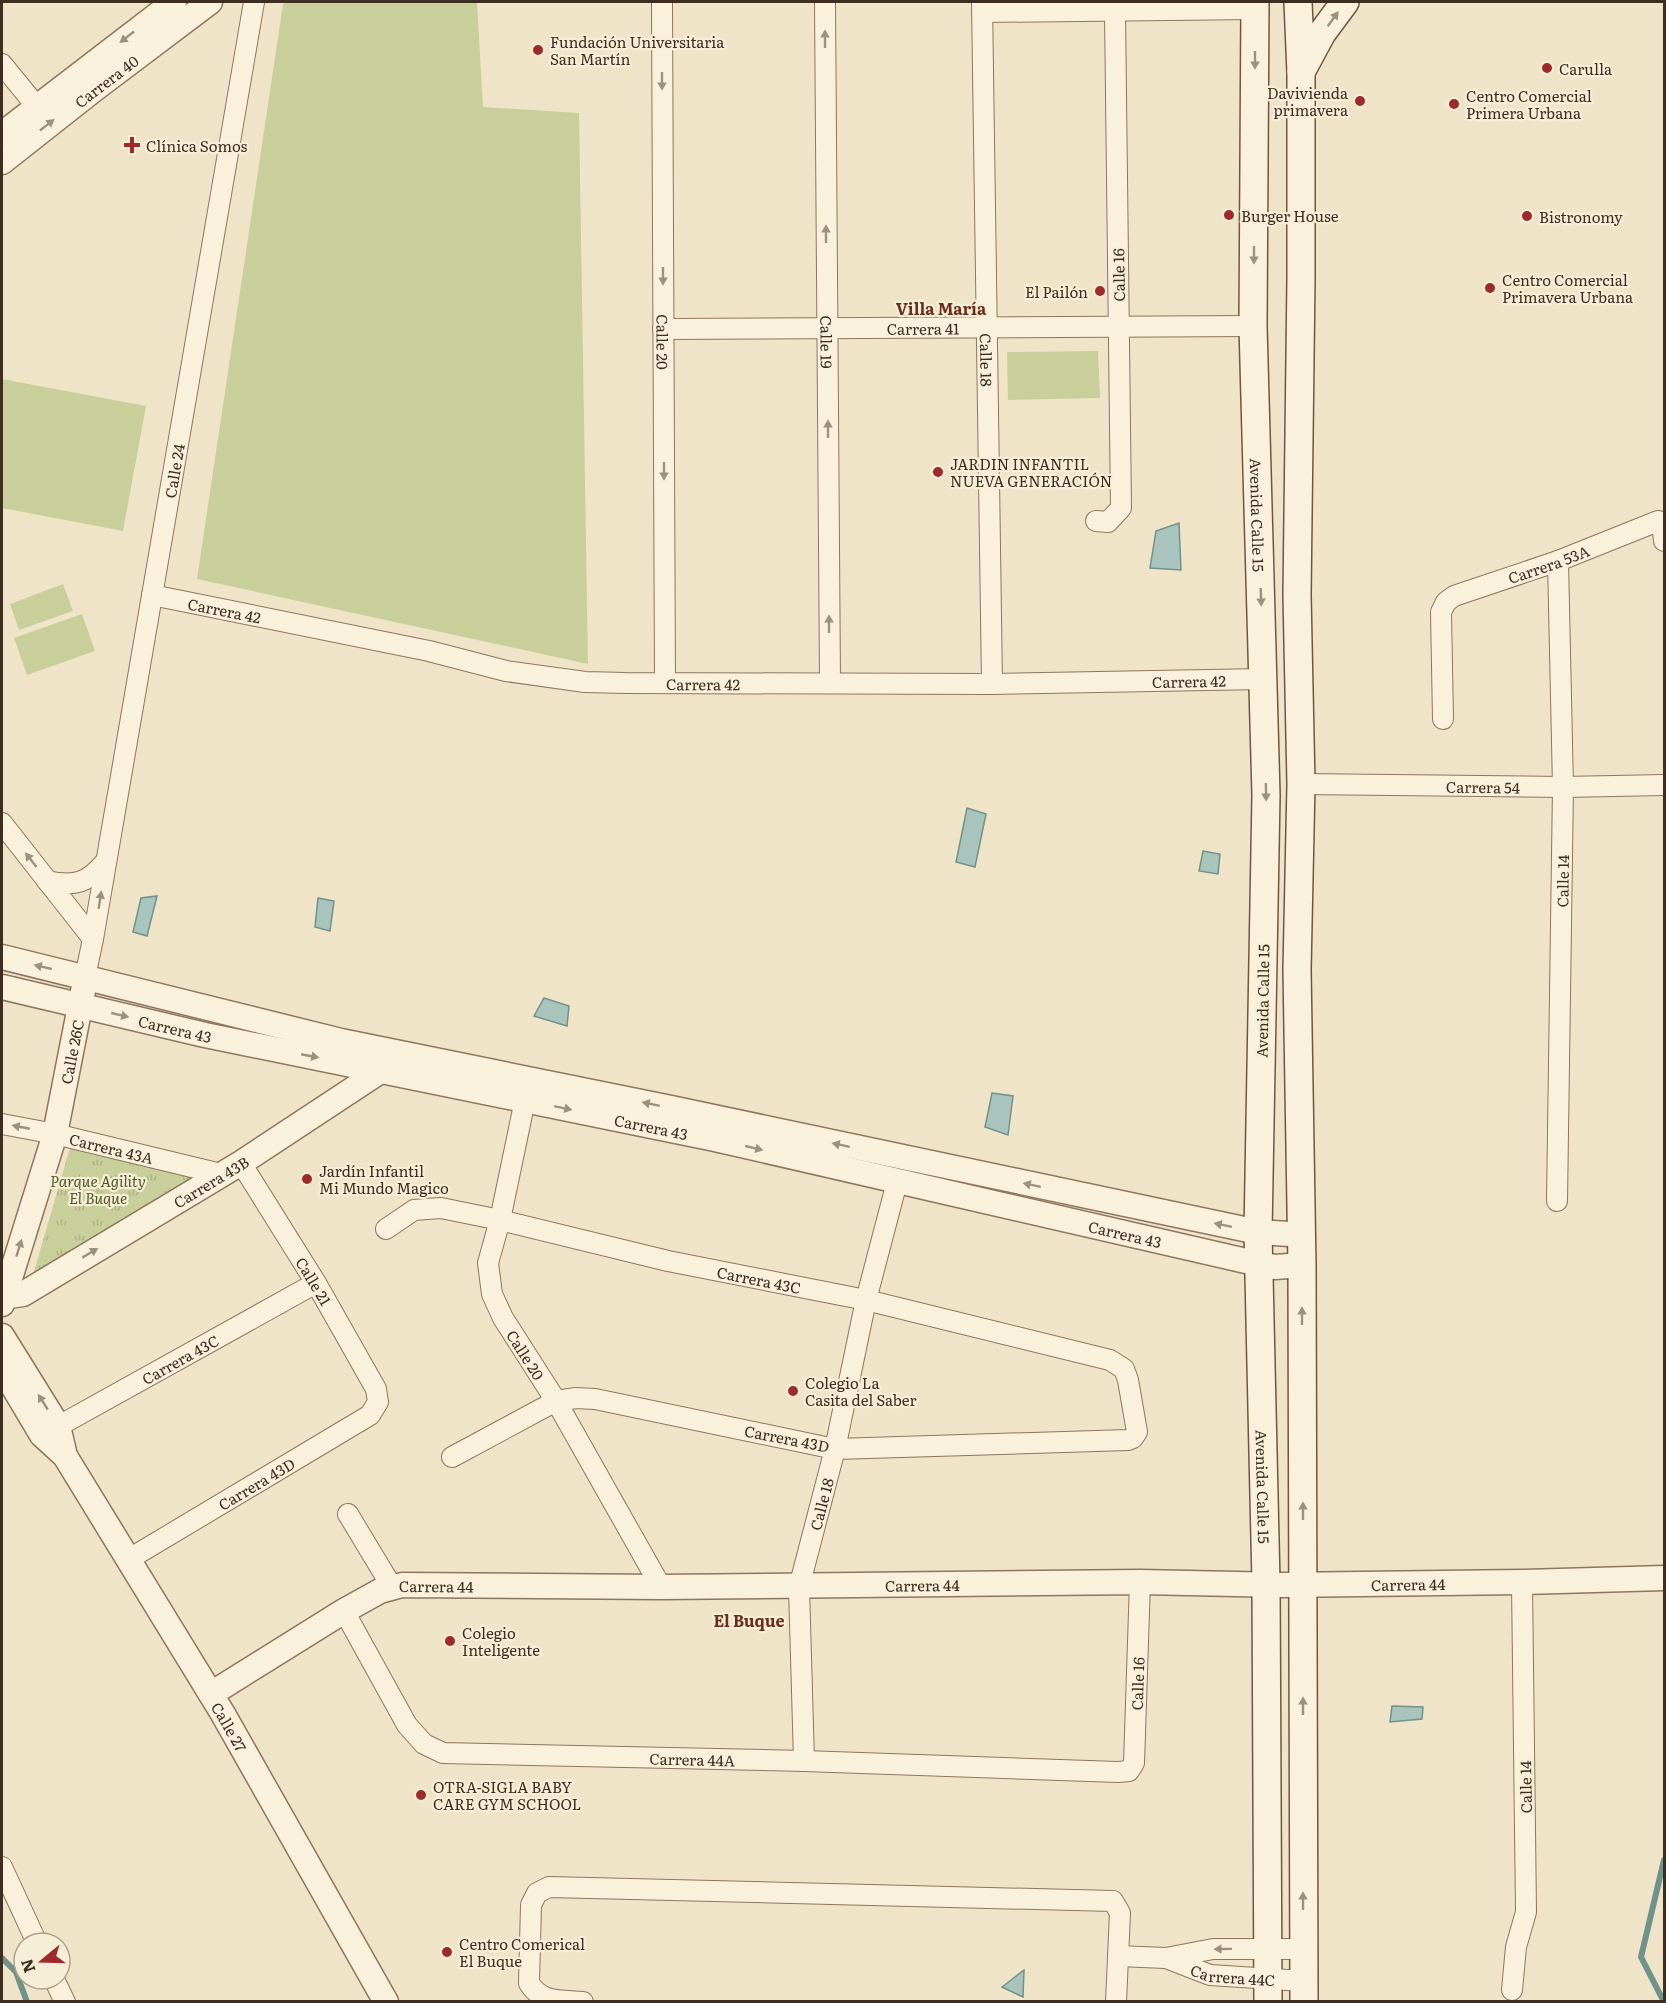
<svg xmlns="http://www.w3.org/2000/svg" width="1666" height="2003" font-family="Literata,serif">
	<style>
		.grass { fill: #c9cf9b }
		.park { fill: url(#park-tufts) }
		.water { fill: #a9c4bc; stroke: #6f938a; stroke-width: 1.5 }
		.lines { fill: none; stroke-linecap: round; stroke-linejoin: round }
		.stream { stroke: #6f938a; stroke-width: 6 }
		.minor-casing { stroke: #8d765c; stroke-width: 22 }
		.tertiary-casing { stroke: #8d765c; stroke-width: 27 }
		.secondary-casing { stroke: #6f573f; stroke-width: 30 }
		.minor { stroke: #faf1dc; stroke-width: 20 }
		.tertiary { stroke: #faf1dc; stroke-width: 24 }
		.secondary { stroke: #faf1dc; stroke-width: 27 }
		.oneway { fill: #9c907e }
		.poi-dot { fill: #9e2a2b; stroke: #f7eed8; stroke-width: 2 }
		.labels { text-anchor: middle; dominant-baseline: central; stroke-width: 4.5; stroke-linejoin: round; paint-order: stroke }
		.poi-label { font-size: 15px; fill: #3d2e20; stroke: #f7eed8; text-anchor: start }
		.street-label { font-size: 15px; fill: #3d2e20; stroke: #f7eed8 }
		.park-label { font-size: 15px; font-style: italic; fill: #4d5a26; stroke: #f7eed8 }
		.neighbourhood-label { font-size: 16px; font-weight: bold; fill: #6b2e1e; stroke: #f7eed8 }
	</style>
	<defs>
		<pattern id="park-tufts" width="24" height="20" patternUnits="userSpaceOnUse" patternTransform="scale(1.5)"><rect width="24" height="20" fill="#c9cf9b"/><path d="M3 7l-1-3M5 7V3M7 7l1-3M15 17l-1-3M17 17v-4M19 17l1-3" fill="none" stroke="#aeb285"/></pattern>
	</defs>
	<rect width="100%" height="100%" fill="#f0e4c8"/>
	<path class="grass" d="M289 2H477L483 107 579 113 588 664 197 579 283 4Z
		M1098 351 1100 398 1008 400 1007 352Z
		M2 379 146 406 123 531 2 508Z
		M63 584 73 611 19 630 10 604Z
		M82 614 95 651 27 675 14 638Z"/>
	<path class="park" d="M72 1141 196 1175 33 1275Z"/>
	<path class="water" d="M1179 523 1181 570 1150 568 1156 531Z
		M967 808 986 814 975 867 956 862Z
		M1203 851 1220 854 1218 874 1199 871Z
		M157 896 147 936 133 932 141 898Z
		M318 898 334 901 330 931 315 927Z
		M544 998 569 1006 567 1026 534 1016Z
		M992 1093 1013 1096 1008 1135 985 1127Z
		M1392 1706 1423 1707 1422 1719 1390 1722Z
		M1024 1970 1023 1997 1002 1987Z"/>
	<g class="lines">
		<path class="stream" d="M2 1958 16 1972 27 2002
			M1664 2002 1641 1957 1664 1860"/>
		<g class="minor-casing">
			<g id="minor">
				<path id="s1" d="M662 2 665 683"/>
				<path id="s2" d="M825 2 830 682"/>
				<path id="s3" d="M982 2 992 684"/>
				<path d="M983 12 1255 9"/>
				<path d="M2 64 37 107"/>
				<path id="s4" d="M663 329 1253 326"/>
				<path d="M1096 521 1108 522 1121 508 1115 12"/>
				<path id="s5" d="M152 595 429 651 506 671 585 682 625 683 992 684 1263 679"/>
				<path id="s6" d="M1443 719 1441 612 1446 602 1454 596 1558 561 1658 521 1662 522 1664 541"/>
				<path id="s7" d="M1301 784 1563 787 1664 785"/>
				<path d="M2 823 93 939"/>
				<path d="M47 881C75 887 88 883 106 861"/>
				<path id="s8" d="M85 977 93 939 254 2"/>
				<path id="s9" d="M525 1100 500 1220 488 1263 492 1294 503 1318 556 1401 661 1587"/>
				<path id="s10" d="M2 1124 55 1134 221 1174"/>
				<path id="s11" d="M1557 1201 1563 787 1558 561"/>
				<path id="s12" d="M386 1229 414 1210 441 1208 500 1220 668 1261 866 1300 1110 1360 1124 1369 1128 1380 1137 1432 1133 1438 1128 1440 835 1449 595 1399 576 1398 556 1401 452 1457"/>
				<path id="s13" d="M46 1433 316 1283"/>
				<path d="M348 1514 392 1587"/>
				<path id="s14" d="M129 1559 370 1415 378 1402 376 1389 316 1283 241 1163"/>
				<path id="s15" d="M344 1611 407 1725 424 1744 443 1753 804 1761 1118 1772 1129 1771 1134 1763 1140 1582"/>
				<path id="s16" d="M804 1761 799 1587 835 1449 866 1300 897 1182"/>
				<path d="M2 1867 37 1943"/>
				<path d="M1118 1956 1166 1958 1213 1949H1303"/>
				<path id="s17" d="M1166 1958 1210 1975 1303 1981"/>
				<path d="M54 1979 65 2002"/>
				<path d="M1512 1990 1516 1947 1526 1912 1522 1582"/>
				<path d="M583 2002C560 2000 541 2003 529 1983L531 1905 537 1893 549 1887 1113 1901 1120 1913 1116 2002"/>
			</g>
		</g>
		<g class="tertiary-casing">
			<g id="tertiary">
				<path d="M2 134 174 2"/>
				<path id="s18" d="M2 162 92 91 210 2"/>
				<path d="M2 957 341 1041 671 1108 1258 1232 1289 1234 1302 1233"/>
				<path id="s19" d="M2 987 205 1035 715 1139 1259 1264 1275 1267 1302 1265"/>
				<path id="s20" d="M2 1297 23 1294 241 1163 382 1070"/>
				<path id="s21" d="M2 1304 55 1134 83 991"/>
				<path d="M2 1336 58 1426 65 1456"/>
				<path id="s22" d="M2 1368 42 1435 65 1456 223 1714 386 2002"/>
				<path id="s23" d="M211 1694 344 1611 380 1591 402 1585 661 1587 1140 1582 1281 1585 1522 1582 1664 1578"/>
			</g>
		</g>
		<g class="secondary-casing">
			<g id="secondary">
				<path id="s24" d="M1255 2 1253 326 1266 795 1258 1232 1266 1584 1268 2002"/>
				<path d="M1298 2 1301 73V278L1297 595 1301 784 1297 970 1302 1265 1304 2002"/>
				<path d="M1301 72 1322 33 1345 2"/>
			</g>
		</g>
		<use href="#minor" class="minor"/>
		<use href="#tertiary" class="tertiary"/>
		<use href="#secondary" class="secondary"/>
	</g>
	<defs><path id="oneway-solid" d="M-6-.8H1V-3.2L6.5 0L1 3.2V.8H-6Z" transform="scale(1.5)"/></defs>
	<g class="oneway">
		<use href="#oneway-solid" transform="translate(1333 19) rotate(-54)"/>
		<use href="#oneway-solid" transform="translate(127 37) rotate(142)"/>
		<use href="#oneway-solid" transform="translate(825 39) rotate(-90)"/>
		<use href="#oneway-solid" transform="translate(1255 60) rotate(90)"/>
		<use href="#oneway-solid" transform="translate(662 81) rotate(90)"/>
		<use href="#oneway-solid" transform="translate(47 125) rotate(-38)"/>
		<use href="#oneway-solid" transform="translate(826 234) rotate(-90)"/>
		<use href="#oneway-solid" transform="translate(1254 255) rotate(90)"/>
		<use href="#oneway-solid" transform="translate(663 276) rotate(90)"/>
		<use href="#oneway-solid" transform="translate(828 429) rotate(-90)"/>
		<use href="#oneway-solid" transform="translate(664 471) rotate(90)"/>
		<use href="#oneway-solid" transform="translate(1261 597) rotate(88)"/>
		<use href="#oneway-solid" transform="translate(829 624) rotate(-90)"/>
		<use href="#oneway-solid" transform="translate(1266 792) rotate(89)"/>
		<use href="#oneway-solid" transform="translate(31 860) rotate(-128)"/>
		<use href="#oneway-solid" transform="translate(100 900) rotate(-81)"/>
		<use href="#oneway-solid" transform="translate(43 967) rotate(-167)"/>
		<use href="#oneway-solid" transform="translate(120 1015) rotate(13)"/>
		<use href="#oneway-solid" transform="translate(310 1056) rotate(11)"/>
		<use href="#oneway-solid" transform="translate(651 1104) rotate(-168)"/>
		<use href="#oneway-solid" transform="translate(563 1108) rotate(12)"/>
		<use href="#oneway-solid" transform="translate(21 1127) rotate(-169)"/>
		<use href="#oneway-solid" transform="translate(841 1145) rotate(-168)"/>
		<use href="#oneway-solid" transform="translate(754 1148) rotate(13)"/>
		<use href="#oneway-solid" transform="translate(1032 1185) rotate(-168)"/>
		<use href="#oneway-solid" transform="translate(1223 1225) rotate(-168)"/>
		<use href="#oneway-solid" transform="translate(19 1248) rotate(-73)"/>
		<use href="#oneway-solid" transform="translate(90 1253) rotate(-31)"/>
		<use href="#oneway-solid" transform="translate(1302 1316) rotate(-90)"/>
		<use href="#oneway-solid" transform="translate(43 1402) rotate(-122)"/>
		<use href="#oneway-solid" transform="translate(1303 1511) rotate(-90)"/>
		<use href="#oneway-solid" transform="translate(1303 1706) rotate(-90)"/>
		<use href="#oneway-solid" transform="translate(1303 1901) rotate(-90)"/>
		<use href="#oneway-solid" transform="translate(1223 1949) rotate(179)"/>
	</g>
	<g class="poi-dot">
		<circle cx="538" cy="50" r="6"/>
		<circle cx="1547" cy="68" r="6"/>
		<circle cx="1360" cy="101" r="6"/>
		<circle cx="1454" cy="104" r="6"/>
		<path d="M129 136h6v6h6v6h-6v6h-6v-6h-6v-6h6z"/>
		<circle cx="1229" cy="215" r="6"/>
		<circle cx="1527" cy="216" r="6"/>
		<circle cx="1490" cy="288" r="6"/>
		<circle cx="1100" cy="291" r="6"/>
		<circle cx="938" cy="472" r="6"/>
		<circle cx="307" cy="1179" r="6"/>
		<circle cx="793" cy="1391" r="6"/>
		<circle cx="450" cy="1641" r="6"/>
		<circle cx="421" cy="1795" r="6"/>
		<circle cx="447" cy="1952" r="6"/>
	</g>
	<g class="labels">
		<g class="poi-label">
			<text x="550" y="41">Fundación Universitaria<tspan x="550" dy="17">San Martín</tspan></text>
			<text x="1559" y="68">Carulla</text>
			<text x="1348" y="92" text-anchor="end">Davivienda<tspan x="1348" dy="17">primavera</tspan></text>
			<text x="1466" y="95">Centro Comercial<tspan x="1466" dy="17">Primera Urbana</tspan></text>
			<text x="146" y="145">Clínica Somos</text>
			<text x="1241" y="215">Burger House</text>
			<text x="1539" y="216">Bistronomy</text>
			<text x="1502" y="279">Centro Comercial<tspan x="1502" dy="17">Primavera Urbana</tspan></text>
			<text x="1088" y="291" text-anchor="end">El Pailón</text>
			<text x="950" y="463">JARDIN INFANTIL<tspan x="950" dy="17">NUEVA GENERACIÓN</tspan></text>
			<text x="319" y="1170">Jardín Infantil<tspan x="319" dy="17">Mi Mundo Magico</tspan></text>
			<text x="805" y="1382">Colegio La<tspan x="805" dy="17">Casita del Saber</tspan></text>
			<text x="462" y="1632">Colegio<tspan x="462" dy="17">Inteligente</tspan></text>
			<text x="433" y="1786">OTRA-SIGLA BABY<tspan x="433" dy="17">CARE GYM SCHOOL</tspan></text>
			<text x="459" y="1943">Centro Comerical<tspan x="459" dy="17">El Buque</tspan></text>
		</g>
		<g class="street-label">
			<text stroke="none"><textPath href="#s18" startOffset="132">Carrera 40</textPath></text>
			<text transform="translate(1118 275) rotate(-91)">Calle 16</text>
			<text stroke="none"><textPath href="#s4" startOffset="260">Carrera 41</textPath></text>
			<text stroke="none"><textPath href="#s1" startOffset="340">Calle 20</textPath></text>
			<text stroke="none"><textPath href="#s2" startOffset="340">Calle 19</textPath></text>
			<text stroke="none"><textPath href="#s3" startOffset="358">Calle 18</textPath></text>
			<text stroke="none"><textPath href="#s8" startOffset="514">Calle 24</textPath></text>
			<text stroke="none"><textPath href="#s24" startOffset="513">Avenida Calle 15</textPath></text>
			<text stroke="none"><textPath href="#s6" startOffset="228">Carrera 53A</textPath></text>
			<text stroke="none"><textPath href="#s5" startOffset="74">Carrera 42</textPath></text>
			<text stroke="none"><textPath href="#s5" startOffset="1046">Carrera 42</textPath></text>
			<text stroke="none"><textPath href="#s5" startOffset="560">Carrera 42</textPath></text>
			<text stroke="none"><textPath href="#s7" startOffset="182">Carrera 54</textPath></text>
			<text stroke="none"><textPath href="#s11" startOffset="320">Calle 14</textPath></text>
			<text transform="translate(1262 1001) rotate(-89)">Avenida Calle 15</text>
			<text stroke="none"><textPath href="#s19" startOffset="178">Carrera 43</textPath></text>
			<text stroke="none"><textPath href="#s21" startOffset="262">Calle 26C</textPath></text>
			<text stroke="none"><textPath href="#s19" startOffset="664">Carrera 43</textPath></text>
			<text stroke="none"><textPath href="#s10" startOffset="112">Carrera 43A</textPath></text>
			<text stroke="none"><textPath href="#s20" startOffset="240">Carrera 43B</textPath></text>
			<text stroke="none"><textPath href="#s19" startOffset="1150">Carrera 43</textPath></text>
			<text stroke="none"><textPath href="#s12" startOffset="387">Carrera 43C</textPath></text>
			<text transform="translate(314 1281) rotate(59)">Calle 21</text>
			<text stroke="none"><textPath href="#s9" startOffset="268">Calle 20</textPath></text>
			<text stroke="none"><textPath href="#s13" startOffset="153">Carrera 43C</textPath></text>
			<text transform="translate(787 1438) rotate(11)">Carrera 43D</text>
			<text stroke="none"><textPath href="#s14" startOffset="148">Carrera 43D</textPath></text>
			<text stroke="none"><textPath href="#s24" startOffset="1485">Avenida Calle 15</textPath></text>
			<text stroke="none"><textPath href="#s16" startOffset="260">Calle 18</textPath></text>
			<text stroke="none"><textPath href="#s23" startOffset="1227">Carrera 44</textPath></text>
			<text stroke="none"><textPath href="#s23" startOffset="741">Carrera 44</textPath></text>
			<text stroke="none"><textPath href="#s23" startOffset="255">Carrera 44</textPath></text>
			<text stroke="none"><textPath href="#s15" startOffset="952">Calle 16</textPath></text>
			<text stroke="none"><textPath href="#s22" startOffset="426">Calle 27</textPath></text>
			<text stroke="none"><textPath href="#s15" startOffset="426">Carrera 44A</textPath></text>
			<text transform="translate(1525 1787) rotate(-91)">Calle 14</text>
			<text stroke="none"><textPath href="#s17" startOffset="70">Carrera 44C</textPath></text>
		</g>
		<g class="park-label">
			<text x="98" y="1180">Parque Agility<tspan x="98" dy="17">El Buque</tspan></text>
		</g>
		<g class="neighbourhood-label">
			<text x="941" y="308">Villa María</text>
			<text x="749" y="1620">El Buque</text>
		</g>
	</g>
	<rect width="1666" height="2003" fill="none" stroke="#3d2e20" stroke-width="6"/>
	<g transform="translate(42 1961) rotate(251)"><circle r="28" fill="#f7eed8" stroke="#ada18e" stroke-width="1.5"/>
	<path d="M0-4.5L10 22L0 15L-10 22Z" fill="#9e2a2b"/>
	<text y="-9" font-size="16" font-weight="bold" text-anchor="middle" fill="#3d2e20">N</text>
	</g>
</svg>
